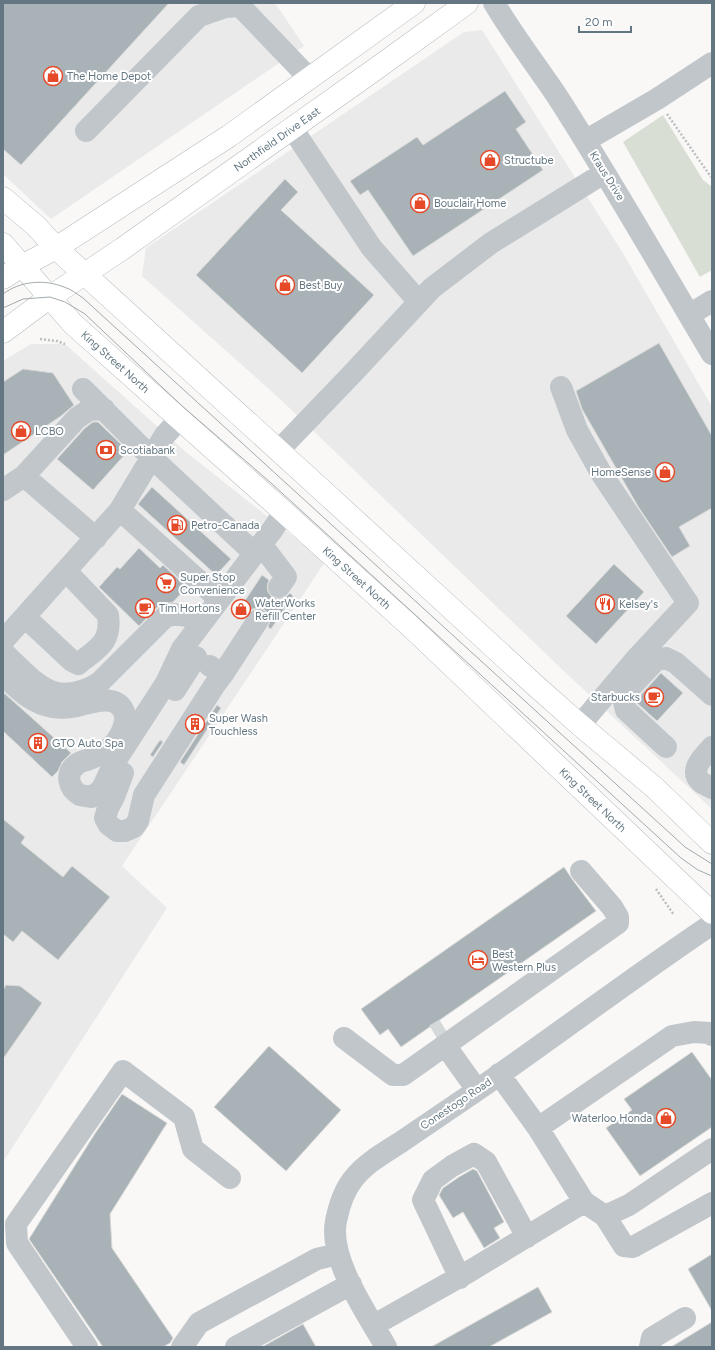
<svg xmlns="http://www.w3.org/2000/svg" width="715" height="1350" font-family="Figtree,sans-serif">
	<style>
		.built { fill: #e9eae9 }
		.green { fill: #d9ded5 }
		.building { fill: #a8b2b7; stroke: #dadad8 }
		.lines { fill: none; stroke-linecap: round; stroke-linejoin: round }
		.minor-tunnel { stroke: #d4d8d9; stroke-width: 22; stroke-dasharray: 22 11; stroke-linecap: butt }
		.major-casing { stroke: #b5babe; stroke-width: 23 }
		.path { stroke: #bbbfc1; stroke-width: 2.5; stroke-dasharray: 2 2; stroke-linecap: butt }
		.minor { stroke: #c1c6ca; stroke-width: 22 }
		.major { stroke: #fff; stroke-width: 22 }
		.tram { stroke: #a2aaaf; stroke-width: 1 }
		.labels { text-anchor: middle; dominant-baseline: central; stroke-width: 4; stroke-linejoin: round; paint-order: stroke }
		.poi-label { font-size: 11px; fill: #637681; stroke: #fff; text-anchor: start }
		.street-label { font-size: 11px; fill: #637681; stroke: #fff }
	</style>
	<rect width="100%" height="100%" fill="#f9f8f6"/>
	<path class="built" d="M3 3H275L304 46 51 219 3 174Z
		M482 30 624 255 712 407V809L567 674 280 399 142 276 146 248 464 32Z
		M31 344H65L186 452 325 562 122 866 167 908 3 1162V361Z"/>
	<path class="green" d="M663 115 703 180 712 187V270L700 277 623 142Z"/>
	<path class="building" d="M3 3H169L21 165 3 149Z
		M505 91 526 122 516 129 543 170 413 256 368 190 360 195 350 181 417 137 423 145Z
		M285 179 298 192 281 210 374 295 302 373 196 275Z
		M659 343 712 436V508L679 527 690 546 672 557 639 508 582 409 576 391Z
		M23 369 53 373 74 405 61 416 3 455V382Z
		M93 422H98L128 451 93 490 57 459 85 428Z
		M152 487 231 559 216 575 138 504Z
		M139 548 160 568 163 565 187 587 173 602 161 605 156 608 139 626 99 587 117 567 120 569Z
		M614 564 644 592 596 644 566 616Z
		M262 575 269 580 267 586 268 592 272 597 278 599 285 598 290 593 293 596 271 629 268 627 270 621 269 615 265 610 258 608 252 609 248 613 240 608Z
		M661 673 683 693 657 721 637 703V699Z
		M3 692 71 753 62 762 58 771 52 777 3 731Z
		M217 705 221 708 184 765 180 762Z
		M160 740 163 742 153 757 150 755Z
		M3 819 25 837 21 843 63 877 72 866 110 897 58 960 22 931 13 942 3 934Z
		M564 867 572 879 596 911 401 1047 388 1029 380 1035 361 1009Z
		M6 985 20 986 42 1003 3 1059V990Z
		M269 1046 341 1110 286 1171 214 1107Z
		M692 1052 712 1080V1127L640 1176 606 1128 632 1110 624 1099Z
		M122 1094 167 1123 110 1214 112 1248 173 1338 170 1343 163 1347H103L29 1239 94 1135Z
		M473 1169 477 1171 504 1222 494 1228 500 1238 484 1248 463 1212 453 1218 439 1195 443 1188 459 1177Z
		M712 1254V1311L688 1269Z
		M538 1287 552 1312 489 1347H431Z
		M712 1322V1347H671Z
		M303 1324 316 1347H262Z"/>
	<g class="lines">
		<path class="minor-tunnel" d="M435 1035 445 1029"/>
		<g class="major-casing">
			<g id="major">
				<path d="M3 198 36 226 56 248 323 491 537 687 580 725 655 788 712 843"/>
				<path id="s1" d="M3 244 73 324 284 512 409 625 712 913"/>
				<path d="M3 278 22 266 56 248 229 136 414 3"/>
				<path id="s2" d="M3 332 50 297 122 249 377 68 467 3"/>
			</g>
		</g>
		<path class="path" d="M667 114 711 177
			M40 339 57 341 65 344
			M656 889 674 915"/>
		<path class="minor" d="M494 3C513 35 536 65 557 96 611 180 661 268 712 354
			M292 128 371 247 419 302
			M86 131 199 16 225 7 240 6 309 78
			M585 141 657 99 712 63
			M689 315 712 301
			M561 387 577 430 601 473 688 603 635 660 580 725
			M83 389 151 457 254 553
			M279 450 352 374 432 288 491 243 604 173
			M24 476 77 418 89 410 104 409
			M3 490 24 476 96 538
			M120 510 219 599
			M261 544 286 577 279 587
			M25 617 72 661 78 664C97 649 112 643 108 615L66 571
			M3 641 120 510 165 435 179 420
			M3 652C35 682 54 710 99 683L165 617 174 614 204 619
			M210 666 223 674 258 620
			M3 675C18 689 32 704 53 707 59 708 66 708 72 707 88 704 118 690 125 715 126 719 124 725 123 729 115 748 105 753 87 760 84 761 79 762 76 765 65 773 68 788 80 795 83 796 88 796 92 797L102 789 114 763 166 683 182 649 273 529 284 512
			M175 690 196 657
			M666 747 626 710 624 702 625 693 656 660 666 658 676 663 712 695
			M712 747C704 756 688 770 701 782 703 784 709 786 712 788
			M123 773 114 797 108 808 105 818 109 825 117 831H125L134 827 138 821 144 795 214 686 223 674
			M344 1038 393 1075H403L618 923V917L612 907 581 871
			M445 1045 477 1090
			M499 1074 538 1128 584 1202 605 1216 629 1205 712 1149
			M538 1128 672 1036 694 1032 710 1033 712 1035
			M605 1216 624 1246 633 1247 712 1203
			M460 1278 423 1200 433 1180 452 1166 474 1154 486 1162 527 1237
			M374 1325 465 1274 584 1202
			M87 1347 17 1243 16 1224 123 1071 184 1117 193 1149 230 1178
			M182 1347 199 1323 317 1259 338 1254
			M236 1347 351 1284
			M386 1347C368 1315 328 1259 336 1221 339 1206 344 1190 354 1178 366 1163 384 1153 401 1142 426 1125 451 1108 476 1091 555 1036 632 978 712 924
			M650 1347 652 1338 685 1318"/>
		<use href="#major" class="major"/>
		<path class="tram" d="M3 294C20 281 44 279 64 287 71 289 77 294 83 298L673 836 685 847 712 864
			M3 308 23 299 50 297 65 302 85 314 181 405 271 483 681 858 698 870 712 876"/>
	</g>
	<defs>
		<g id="shop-ring" transform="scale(1)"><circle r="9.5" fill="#fff" stroke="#e64928" stroke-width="1.5"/><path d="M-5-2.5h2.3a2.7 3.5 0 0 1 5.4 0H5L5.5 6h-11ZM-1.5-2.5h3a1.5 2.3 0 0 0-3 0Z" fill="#e64928"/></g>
		<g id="bank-ring" transform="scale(1)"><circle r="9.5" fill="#fff" stroke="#e64928" stroke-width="1.5"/><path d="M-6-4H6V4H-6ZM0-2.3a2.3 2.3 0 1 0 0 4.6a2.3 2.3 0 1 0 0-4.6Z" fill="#e64928"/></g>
		<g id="fuel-ring" transform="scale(1)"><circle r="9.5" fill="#fff" stroke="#e64928" stroke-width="1.5"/><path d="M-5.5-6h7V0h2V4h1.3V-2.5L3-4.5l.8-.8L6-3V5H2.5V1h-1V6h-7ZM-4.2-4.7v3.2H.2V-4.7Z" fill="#e64928"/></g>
		<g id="supermarket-ring" transform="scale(1)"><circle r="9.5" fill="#fff" stroke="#e64928" stroke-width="1.5"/><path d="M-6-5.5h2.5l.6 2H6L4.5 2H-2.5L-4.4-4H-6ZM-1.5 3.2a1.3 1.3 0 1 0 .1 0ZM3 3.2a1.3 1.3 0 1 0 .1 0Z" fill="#e64928"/></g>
		<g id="restaurant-ring" transform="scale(1)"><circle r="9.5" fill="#fff" stroke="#e64928" stroke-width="1.5"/><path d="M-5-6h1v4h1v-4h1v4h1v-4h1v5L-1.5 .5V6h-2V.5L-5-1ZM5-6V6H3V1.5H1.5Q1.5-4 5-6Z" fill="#e64928"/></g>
		<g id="cafe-ring" transform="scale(1)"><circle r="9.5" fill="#fff" stroke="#e64928" stroke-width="1.5"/><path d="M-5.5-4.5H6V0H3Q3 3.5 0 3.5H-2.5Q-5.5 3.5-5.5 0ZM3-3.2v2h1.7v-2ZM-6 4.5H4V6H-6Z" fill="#e64928"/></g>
		<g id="building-ring" transform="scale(1)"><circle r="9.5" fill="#fff" stroke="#e64928" stroke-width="1.5"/><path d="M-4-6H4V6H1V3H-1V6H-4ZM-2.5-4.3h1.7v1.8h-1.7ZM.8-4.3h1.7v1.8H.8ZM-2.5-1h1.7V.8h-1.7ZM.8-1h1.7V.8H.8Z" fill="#e64928"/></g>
		<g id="hotel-ring" transform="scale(1)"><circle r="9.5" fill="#fff" stroke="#e64928" stroke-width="1.5"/><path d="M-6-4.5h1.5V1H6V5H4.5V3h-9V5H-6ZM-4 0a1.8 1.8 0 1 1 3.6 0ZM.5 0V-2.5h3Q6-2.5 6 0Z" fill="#e64928"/></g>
	</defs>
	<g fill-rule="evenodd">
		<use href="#shop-ring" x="53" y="76"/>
		<use href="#shop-ring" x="490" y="160"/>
		<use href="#shop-ring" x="420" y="203"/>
		<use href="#shop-ring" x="285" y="285"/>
		<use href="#shop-ring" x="21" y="431"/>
		<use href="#bank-ring" x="106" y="450"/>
		<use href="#shop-ring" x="665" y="472"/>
		<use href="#fuel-ring" x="177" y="525"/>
		<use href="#supermarket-ring" x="166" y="583"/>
		<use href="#restaurant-ring" x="605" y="604"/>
		<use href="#cafe-ring" x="145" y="608"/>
		<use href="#shop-ring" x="241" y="609"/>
		<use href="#cafe-ring" x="654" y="697"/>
		<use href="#building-ring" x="195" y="724"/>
		<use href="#building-ring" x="38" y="743"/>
		<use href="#hotel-ring" x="478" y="960"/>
		<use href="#shop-ring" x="666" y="1118"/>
	</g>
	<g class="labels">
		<g class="poi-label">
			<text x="67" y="76">The Home Depot</text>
			<text x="504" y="160">Structube</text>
			<text x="434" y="203">Bouclair Home</text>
			<text x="299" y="285">Best Buy</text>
			<text x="35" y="431">LCBO</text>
			<text x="120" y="450">Scotiabank</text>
			<text x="651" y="472" text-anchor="end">HomeSense</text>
			<text x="191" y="525">Petro-Canada</text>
			<text x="180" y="577">Super Stop<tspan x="180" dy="13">Convenience</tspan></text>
			<text x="255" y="603">WaterWorks<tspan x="255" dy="13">Refill Center</tspan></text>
			<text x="619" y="604">Kelsey's</text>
			<text x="159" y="608">Tim Hortons</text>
			<text x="640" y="697" text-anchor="end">Starbucks</text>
			<text x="209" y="718">Super Wash<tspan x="209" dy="13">Touchless</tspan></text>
			<text x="52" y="743">GTO Auto Spa</text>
			<text x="492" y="954">Best<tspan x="492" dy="13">Western Plus</tspan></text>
			<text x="652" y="1118" text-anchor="end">Waterloo Honda</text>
		</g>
		<g class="street-label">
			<text stroke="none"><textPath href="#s2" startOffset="335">Northfield Drive East</textPath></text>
			<text transform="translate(607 176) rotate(58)">Kraus Drive</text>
			<text stroke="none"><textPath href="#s1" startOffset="163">King Street North</textPath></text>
			<text stroke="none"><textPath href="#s1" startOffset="487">King Street North</textPath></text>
			<text stroke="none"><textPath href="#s1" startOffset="811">King Street North</textPath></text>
			<text transform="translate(456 1104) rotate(-34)">Conestogo Road</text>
		</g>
	</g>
	<rect width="715" height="1350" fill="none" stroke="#637681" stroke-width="8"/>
	<path d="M579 26v6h52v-6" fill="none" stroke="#637681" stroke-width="2"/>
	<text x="585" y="26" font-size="12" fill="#637681" stroke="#ffffff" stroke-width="3" paint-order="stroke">20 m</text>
</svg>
